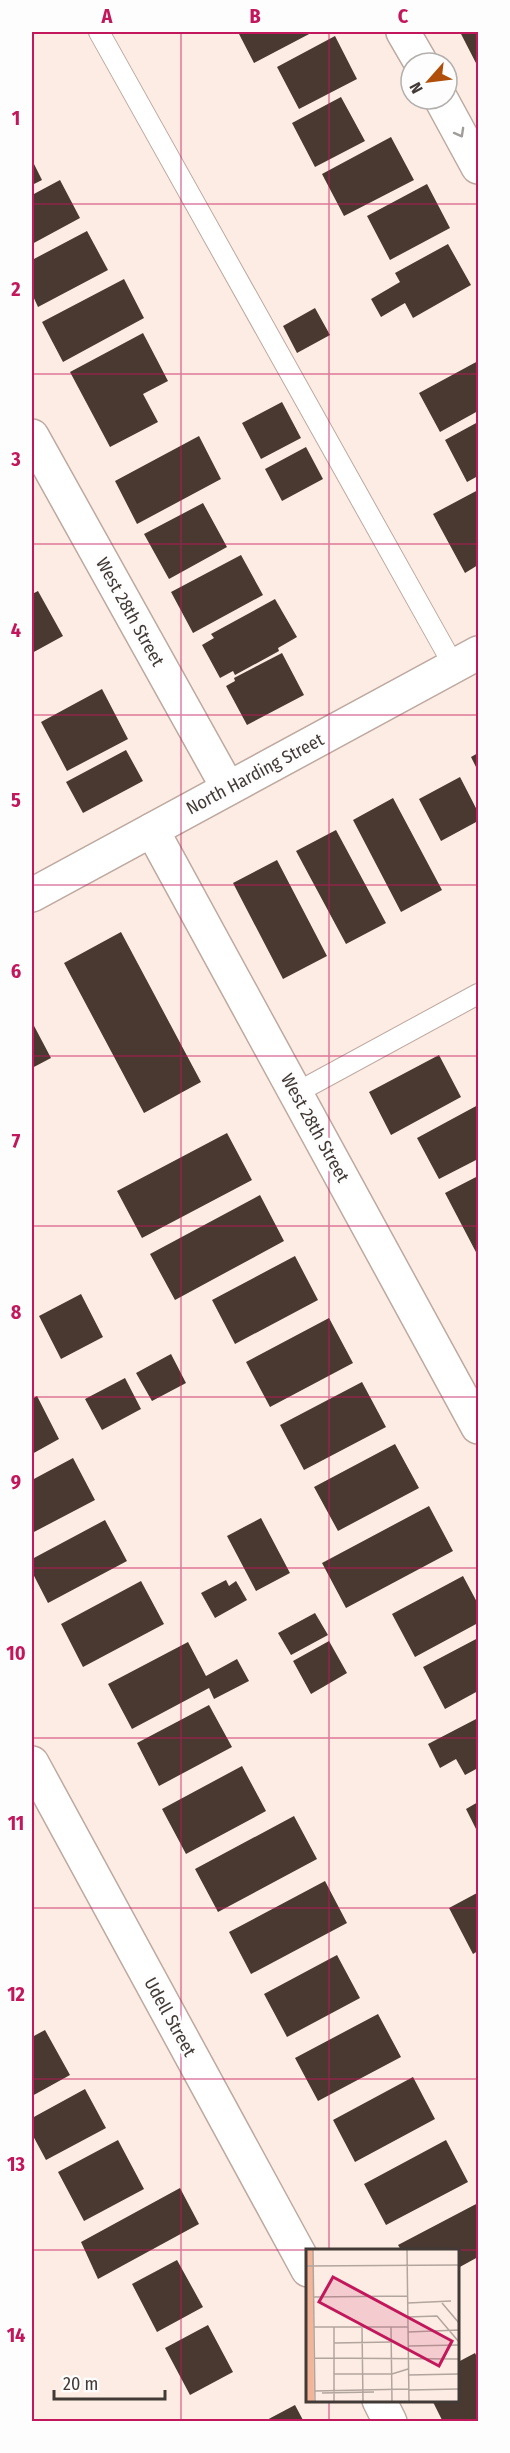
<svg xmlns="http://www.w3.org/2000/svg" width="510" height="2453" font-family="'Fira Sans Condensed',sans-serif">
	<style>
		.building { fill: #4a3931 }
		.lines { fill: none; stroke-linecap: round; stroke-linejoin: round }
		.service-casing { stroke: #bda9a0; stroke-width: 22 }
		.minor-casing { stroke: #bda9a0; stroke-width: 36 }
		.tertiary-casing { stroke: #bda9a0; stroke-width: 36 }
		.service { stroke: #fff; stroke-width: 20 }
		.minor { stroke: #fff; stroke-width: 33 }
		.tertiary { stroke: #fff; stroke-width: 33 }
		.oneway { stroke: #a09c9a }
		.grid { fill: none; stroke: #c2185b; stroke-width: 1.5; stroke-opacity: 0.55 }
		.labels { text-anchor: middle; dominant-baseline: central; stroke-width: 6; stroke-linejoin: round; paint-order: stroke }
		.street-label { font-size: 18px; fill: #423a36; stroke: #fdfdfd }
		.inset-road { fill: none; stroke: #b2a59e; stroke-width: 1.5 }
		.view { fill: #c2185b; fill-opacity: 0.15; stroke: #c2185b; stroke-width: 3 }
		.inset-edge { fill: none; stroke: #423a36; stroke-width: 3 }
		.neatline { fill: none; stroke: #c2185b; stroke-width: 2 }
		.grid-label { font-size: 20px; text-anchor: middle; font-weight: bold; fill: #c2185b }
	</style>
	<rect width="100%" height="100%" fill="#fdece3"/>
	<path class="building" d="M238 32H313L254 63Z
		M460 32H478V67Z
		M335 36 357 79 299 109 277 67Z
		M341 97 365 141 315 167 292 123Z
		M391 137 414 180 344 216 322 174Z
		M32 160 42 180 32 185Z
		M60 180 80 218 32 244V195Z
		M427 184 450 228 390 260 367 216Z
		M87 231 108 270 38 307 32 294V260Z
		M448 244 471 285 413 318 405 303 381 317 371 299 400 282 395 273Z
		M124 279 144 318 63 362 42 322Z
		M315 308 330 335 297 353 283 326Z
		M143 333 168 381 143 394 158 422 110 447 70 372Z
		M478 361V411L440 432 419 393Z
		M282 402 301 438 261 459 242 423Z
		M478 422V476L467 482 445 440Z
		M199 436 221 479 137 524 115 481Z
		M306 447 323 479 282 501 265 469Z
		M478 490V565L465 573 433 514Z
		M203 503 227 547 169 579 144 534Z
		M241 555 263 595 193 633 171 592Z
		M38 591 63 636 32 653V594Z
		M275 599 297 637 278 648 279 651 235 675 233 671 220 678 202 645 214 638 211 634Z
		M282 653 304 695 247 725 226 686 235 681 234 678Z
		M102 689 128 739 67 771 41 722Z
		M126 750 143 781 83 813 66 782Z
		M478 753V771L471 757Z
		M460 777 478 812V821L441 841 419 799Z
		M393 798 442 890 401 912 353 820Z
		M336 830 386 923 346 944 296 851Z
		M277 860 327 956 283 979 233 883Z
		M121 932 201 1082 144 1113 64 963Z
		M32 1022 51 1058 32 1068Z
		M439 1055 461 1097 391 1135 369 1092Z
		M478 1105V1159L439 1179 417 1138Z
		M227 1133 252 1180 142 1238 117 1191Z
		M478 1176V1256L445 1193Z
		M260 1195 284 1241 175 1300 150 1254Z
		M295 1256 318 1300 235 1344 212 1300Z
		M81 1294 103 1337 61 1359 39 1316Z
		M329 1318 353 1363 270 1407 246 1362Z
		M171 1354 186 1383 152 1401 136 1373Z
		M125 1378 141 1409 102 1430 85 1399Z
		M362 1382 386 1427 304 1470 280 1425Z
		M37 1396 59 1439 32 1454V1399Z
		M395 1444 419 1488 338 1531 314 1487Z
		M73 1458 95 1500 32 1533V1480Z
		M429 1506 453 1551 346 1608 322 1563Z
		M261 1518 290 1573 256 1591 227 1536Z
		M105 1520 127 1561 48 1603 32 1572V1559Z
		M463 1576 478 1604V1623L415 1657 392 1614Z
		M226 1580 229 1586 236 1581 247 1600 215 1618 201 1593Z
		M141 1581 164 1624 83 1667 61 1624Z
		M315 1613 328 1635 291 1655 278 1633Z
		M478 1638V1691L445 1709 423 1667Z
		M329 1641 347 1673 311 1694 293 1661Z
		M188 1642 206 1676 237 1659 249 1681 214 1699 209 1688 132 1729 108 1684Z
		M209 1705 232 1747 159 1786 137 1743Z
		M478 1718V1768L465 1775 456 1759 440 1768 428 1744Z
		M242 1766 266 1811 186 1854 162 1809Z
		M478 1802V1833L466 1809Z
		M294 1816 317 1859 218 1912 195 1869Z
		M325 1881 347 1923 251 1974 229 1932Z
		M477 1893 478 1951 473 1954 449 1908Z
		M337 1955 360 1998 287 2037 264 1994Z
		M378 2014 401 2057 318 2101 295 2058Z
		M45 2030 70 2075 32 2096V2037Z
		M413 2077 435 2119 355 2162 333 2120Z
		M85 2089 106 2128 46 2160 32 2134V2118Z
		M118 2140 144 2189 84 2221 58 2172Z
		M446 2140 468 2182 386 2225 364 2184Z
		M180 2188 199 2224 98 2279 81 2242Z
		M478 2203V2257L458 2268V2250H401L398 2245Z
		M177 2260 203 2307 157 2332 132 2284Z
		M208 2325 233 2372 190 2395 165 2348Z
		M475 2353 478 2359V2422H443L432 2400H458V2362Z
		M295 2405 304 2422H263Z"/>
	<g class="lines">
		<g class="service-casing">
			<path id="service" d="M99 32 454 666
				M296 1093 478 994"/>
		</g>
		<g class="minor-casing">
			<path id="minor" d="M403 32 421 63
				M441 99 478 167
				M32 436 228 788
				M152 830 478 1427
				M32 1763 308 2270
				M379 2400 390 2422"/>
		</g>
		<g class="tertiary-casing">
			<path id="tertiary" d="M32 895 478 653"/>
		</g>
		<use href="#service" class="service"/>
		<use href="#minor" class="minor"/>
		<use href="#tertiary" class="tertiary"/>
	</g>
	<defs><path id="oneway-chevron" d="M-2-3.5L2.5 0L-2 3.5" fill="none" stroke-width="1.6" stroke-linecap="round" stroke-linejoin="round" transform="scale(1.5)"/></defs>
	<use class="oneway" href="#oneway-chevron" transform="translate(460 133) rotate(61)"/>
	<path class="grid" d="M181 32V2422M329 32V2250M32 204H478M32 374H478M32 544H478M32 715H478M32 885H478M32 1056H478M32 1226H478M32 1397H478M32 1568H478M32 1738H478M32 1908H478M32 2079H478M32 2250H478M329 2400V2422"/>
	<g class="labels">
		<g class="street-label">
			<text transform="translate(130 612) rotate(61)">West 28th Street</text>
			<text transform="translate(255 774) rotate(-28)">North Harding Street</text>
			<text transform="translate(315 1128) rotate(61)">West 28th Street</text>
			<text transform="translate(170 2017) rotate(61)">Udell Street</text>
		</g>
	</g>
	<g transform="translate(306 2249)">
		<rect width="153" height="153" fill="#fdece3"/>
		<path d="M0 0H7L8 153H0Z" fill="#f2b597"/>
		<path class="inset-road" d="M7 0 9 153M101 0 103 153M0 17 153 16M8 48 101 47M102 54 145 52M136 54 153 74M102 68 131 67 153 93M8 78H102M28 78V153M85 78 86 153M56 79 57 153M102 83 153 81M28 94 86 93M102 97 153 96M9 109 153 110M28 125H86L102 120M102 126 153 125M103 141 153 140M9 142 103 140M16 144 68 143"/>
		<path class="view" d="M27 28 146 92 133 117 13 53Z"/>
		<rect width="153" height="153" class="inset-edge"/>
	</g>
	<rect width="510" height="2453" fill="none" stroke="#fdfdfd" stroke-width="66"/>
	<g transform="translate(429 81) rotate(242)"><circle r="28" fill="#fdfdfd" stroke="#b2afad" stroke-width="1.5"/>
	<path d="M0-4.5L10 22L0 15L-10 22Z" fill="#af4f09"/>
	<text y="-9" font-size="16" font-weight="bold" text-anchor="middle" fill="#423a36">N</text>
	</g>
	<path d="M54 2390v9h111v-9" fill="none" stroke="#423a36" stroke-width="3"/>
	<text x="63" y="2390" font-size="18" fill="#423a36" stroke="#fdfdfd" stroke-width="4.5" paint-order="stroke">20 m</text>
	<rect x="33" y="33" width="444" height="2387" class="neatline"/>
	<g class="grid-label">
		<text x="107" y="23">A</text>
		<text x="255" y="23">B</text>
		<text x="403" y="23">C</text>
		<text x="16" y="125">1</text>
		<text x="16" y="296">2</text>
		<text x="16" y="466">3</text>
		<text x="16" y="637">4</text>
		<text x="16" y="807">5</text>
		<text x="16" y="978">6</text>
		<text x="16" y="1148">7</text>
		<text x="16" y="1319">8</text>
		<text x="16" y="1489">9</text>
		<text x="16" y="1660">10</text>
		<text x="16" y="1830">11</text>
		<text x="16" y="2001">12</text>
		<text x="16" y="2171">13</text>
		<text x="16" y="2342">14</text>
	</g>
</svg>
